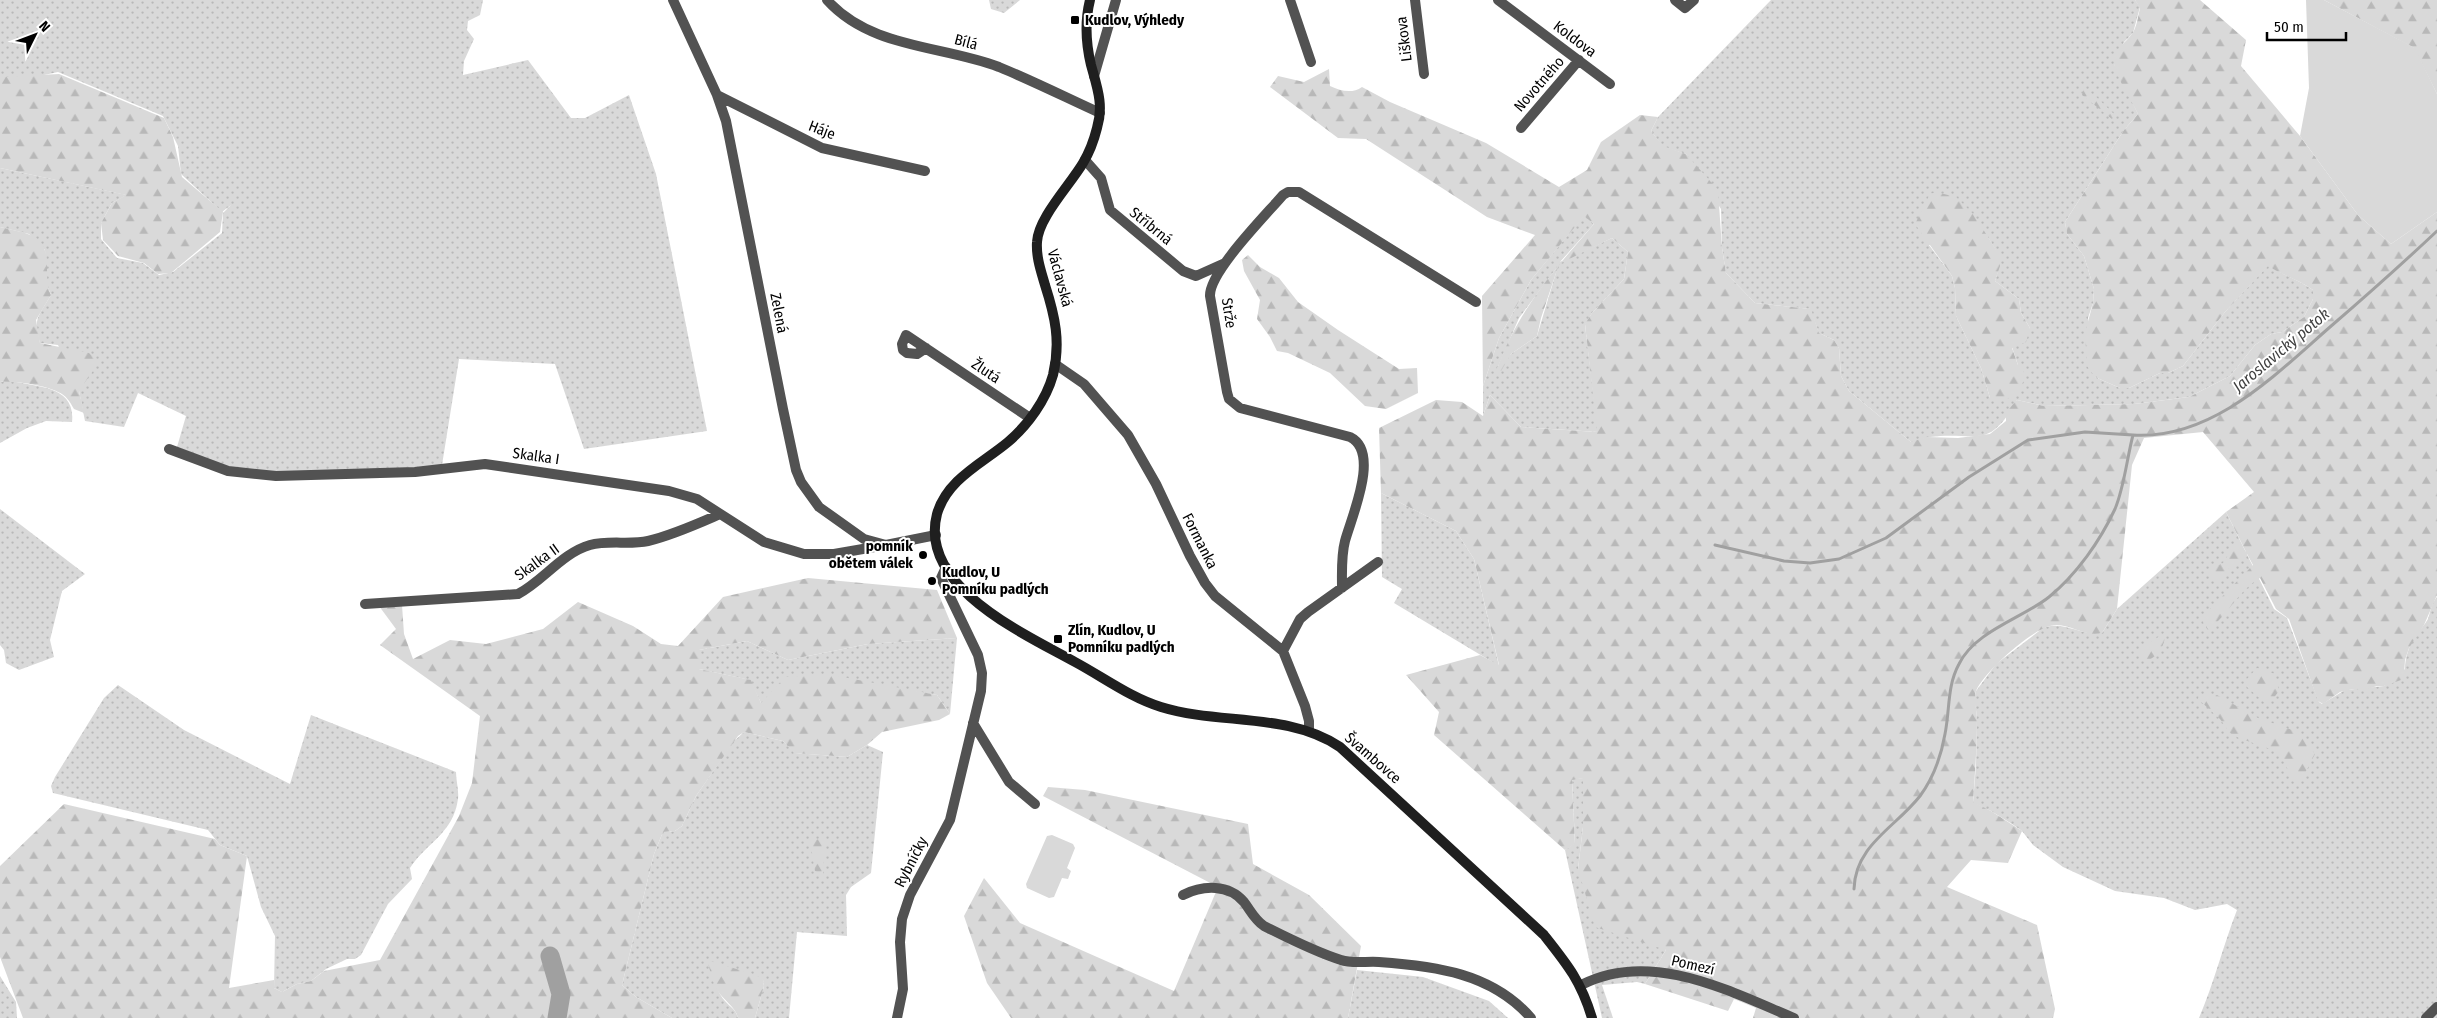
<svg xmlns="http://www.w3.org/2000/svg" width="2437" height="1018" font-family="'Fira Sans Condensed',sans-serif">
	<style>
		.grass { fill: url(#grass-dots); fill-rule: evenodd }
		.forest { fill: url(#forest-firs) }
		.green { fill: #d9d9d9 }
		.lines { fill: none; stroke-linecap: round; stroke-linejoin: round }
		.stream { stroke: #a0a0a0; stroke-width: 3 }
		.river { stroke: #a0a0a0; stroke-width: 19 }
		.street { stroke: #525252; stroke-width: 10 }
		.secondary { stroke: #1f1f1f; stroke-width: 10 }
		.poi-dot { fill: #000; stroke: #fff; stroke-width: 2 }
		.labels { text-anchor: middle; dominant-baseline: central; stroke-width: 4; stroke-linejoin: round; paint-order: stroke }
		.poi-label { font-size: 15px; font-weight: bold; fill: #000; stroke: #fff; text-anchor: start }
		.street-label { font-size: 15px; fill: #000; stroke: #fff }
		.water-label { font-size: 16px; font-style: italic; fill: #414141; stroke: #fff }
	</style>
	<defs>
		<pattern id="grass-dots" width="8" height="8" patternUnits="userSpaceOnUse" patternTransform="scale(1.25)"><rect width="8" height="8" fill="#d9d9d9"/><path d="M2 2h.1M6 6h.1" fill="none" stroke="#b8b8b8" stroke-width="1.8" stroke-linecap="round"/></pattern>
		<pattern id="forest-firs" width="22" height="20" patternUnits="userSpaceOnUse" patternTransform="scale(1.25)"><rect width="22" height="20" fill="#d9d9d9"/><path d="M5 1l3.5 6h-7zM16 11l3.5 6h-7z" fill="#b8b8b8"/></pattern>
	</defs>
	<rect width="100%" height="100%" fill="#fff"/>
	<path class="grass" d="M0 0H483L480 15 468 21 467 30 474 39 464 61 463 75 528 60 571 118H585L629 95 656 174 707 431 584 449 555 364 459 359 442 465 419 468 281 472 228 467 177 447 186 416 138 393 124 427 85 421 79 391 58 345 40 343C33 318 38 317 51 295L46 282 45 250 29 234 0 227V168L127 195 112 203 101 223V239L117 258 143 263 159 275 173 272 222 233 223 213 231 205 222 212 181 174 178 146 163 116 58 72 30 78 0 77Z
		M989 0H1020L1004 13 991 9Z
		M1771 0H2135L2140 7 2133 33 2124 42 2114 64 2138 114 2124 130 2065 222 2067 234 2084 256 2094 289 2093 303 2088 318 2095 377 2120 388H2129L2160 373H2168L2183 366 2225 312 2268 265C2282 275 2299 280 2313 290V299L2304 317 2282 332 2271 334 2255 345 2230 376 2189 397 2134 404 2044 406 2017 400C1988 452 1977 431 1930 437 1923 438 1918 442 1911 442L1849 391 1841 376 1839 348 1834 340 1819 333 1810 309 1755 303 1726 273 1722 248 1721 209 1686 154 1663 147 1651 131 1658 117ZM1987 236C1999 255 2003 258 1995 281L2019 299 2021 313 2030 328 2012 347 2018 365 1990 398 1981 368 1956 316 1955 288 1952 276 1929 245Z
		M1584 215 1594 224 1560 262 1612 238 1628 252 1624 279 1592 313 1585 325 1598 432 1521 427 1490 395 1483 416V386L1499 338 1531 280ZM1558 266 1537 336 1511 354 1497 369 1519 318Z
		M11 381C38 387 76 386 72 422L46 421 27 428 0 443V382Z
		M1381 493 1456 531 1474 559 1499 666 1394 603 1402 589 1382 577Z
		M0 509 85 574 62 591 50 640 54 657 19 670 6 663 4 650 0 645Z
		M2226 512 2274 609 2287 618 2319 702 2322 704 2345 690 2384 686 2405 669C2405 658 2409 645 2416 635 2419 630 2425 625 2428 619 2431 610 2431 604 2437 597V900L2434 899 2437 900V1018H2199C2214 983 2223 946 2237 910L2227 904 2195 910 2164 898 2115 891 2063 867 2033 845 2022 831 2012 824 1991 811 1973 803 1976 765 1977 715 1974 700 1976 691 1996 664 2043 628C2064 620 2080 636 2102 633L2117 609Z
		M957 638 950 714 937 695 892 688 761 703 750 680 699 669V650L747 641 788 660 868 644Z
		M118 685 184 730 290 784 311 715 456 772C456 781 459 790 458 799 453 834 427 842 410 868L412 879 388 904 361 955 355 959H347L326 969 311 981 297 984 282 992 274 988 275 936 261 907 247 856 220 845 208 830 53 793 51 786 55 777 104 698Z
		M744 732 783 741 795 753 847 757 867 745 883 752 871 873 851 887 846 895 847 936 797 932 789 1018H755L764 986 763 980 712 974C715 984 718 993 725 1001 730 1007 736 1009 738 1018H672L636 997 622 985 654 854 663 832 675 831 682 826 696 796 733 742Z
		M1583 778V827L1578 869 1666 950 1645 984 1637 982 1602 985 1613 1018H1602L1565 850 1575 843 1572 779Z
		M1357 970 1423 977 1489 1001 1508 1018H1348Z
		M0 976 16 1002 17 1018H0Z"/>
	<path class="forest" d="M2135 0H2200L2246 40 2241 66 2300 136 2358 215 2391 244 2437 212V595L2424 625 2409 648 2405 660 2404 675 2401 680 2384 686H2377L2365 690 2353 689 2340 692 2323 704 2318 701 2289 619 2276 609 2260 578C2239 590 2227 616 2208 630L2203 622 2207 612 2253 565 2247 554 2231 566 2216 583 2209 575 2211 568 2223 563 2237 541 2246 552 2226 512 2254 492 2203 432 2144 438 2132 465 2117 609 2102 633C2083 638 2068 621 2050 626 2030 631 1984 672 1976 691 1973 700 1977 709 1977 718 1977 746 1975 774 1973 802L1991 811 2022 831 2008 863 1971 860 1947 887 2037 925 2055 1009 2053 1018H1753L1756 1008 1734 999 1728 1011 1645 984 1666 950 1595 927 1578 869 1583 827V778L1572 780 1575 844 1565 850 1434 735 1439 712 1406 675 1480 655 1499 665 1474 559 1456 531 1381 493 1379 428 1436 400 1462 402 1483 416 1490 395 1521 427 1597 432 1585 324 1592 313 1624 279 1628 252 1612 238 1559 264 1541 318 1537 336 1511 354 1501 371 1497 369C1518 310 1554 270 1594 224L1584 216 1531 280 1499 338 1483 386 1482 296 1535 235 1487 217 1366 139 1338 138 1270 87 1278 76 1304 82 1329 69 1330 86C1341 91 1352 94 1362 87L1390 102 1486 143 1559 187 1587 170 1601 142 1640 115 1658 117 1651 131 1663 146 1686 154 1718 190 1722 248 1726 273 1755 303 1811 309 1819 333 1834 340 1839 348 1841 376 1849 391 1911 442 1927 437 1958 438 1990 434 2006 421V412L2017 400 2044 406 2134 404 2189 397 2230 376 2255 345 2271 334 2282 332 2304 317 2313 299V290C2299 280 2282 275 2268 266L2225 312 2183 366 2168 373H2160L2129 388H2120L2095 377 2087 366 2085 333 2093 303 2094 289 2084 256 2067 234 2065 222 2124 130 2138 114C2133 103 2115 74 2114 64 2113 51 2125 43 2132 34 2137 27 2138 16 2140 8Z
		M2324 0H2437V94L2414 48Z
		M59 74 164 118 173 137 182 177 223 212 220 232 171 273 158 274 144 263 118 256 103 240 101 223 112 203 126 195 0 168V77Z
		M2084 89 2094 95 2115 115 2112 119 2082 95Z
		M1936 192 1956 197 1974 215 2000 256V266L1995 281 2019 299 2021 313 2030 328 2026 342 2012 348 2018 365 2026 375 2020 389 2005 401 1990 398 1981 368 1956 316 1955 288 1952 276 1915 224 1930 194Z
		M0 227C28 234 48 233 47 268 47 279 47 285 51 295L36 320 40 343 89 353 99 362 79 391 84 413 74 409C70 402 66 395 58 392 45 385 14 381 0 382Z
		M1248 255 1260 267 1279 278 1298 302 1338 330 1399 369 1417 368 1418 393 1386 409 1365 406 1330 373 1288 353 1277 351 1270 337 1257 319 1260 300 1244 271 1242 260Z
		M808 578 937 590 957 638 868 644 788 660 747 641 699 650V669L751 680 761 703 785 677 827 674 937 695 950 714 939 720 882 732 867 745 847 757 794 753 783 741 744 732 738 736 696 796 682 826 675 831 663 832 654 854 622 985 636 997 672 1018H23L0 957V866L64 804 215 839 220 845 247 856 229 988 274 980V988L282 992 297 984 311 981 324 971 380 960 459 816 472 783 480 716 380 645 396 629 379 606 402 605 404 634 413 659 450 640 486 644 543 629 578 602 633 626 661 644 678 646 723 597Z
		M2166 632C2164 646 2160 655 2147 661L2140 657V649Z
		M2257 668 2275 674 2279 691 2272 700 2265 703 2247 687 2246 680Z
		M2199 695H2217L2258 718 2298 732 2315 754 2303 777 2294 782 2283 760 2273 750 2239 738 2230 733 2220 719 2198 699Z
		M1048 787 1085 790 1248 824 1253 864 1309 895 1361 946 1348 1018H1011L987 983 964 916 984 878 1020 923 1174 991 1218 887 1043 796Z
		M819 839 825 840 823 875 815 871 810 841Z
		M707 960 756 975 763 980 764 986 755 1018H738C736 1007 723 1000 717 990 712 981 710 969 707 960Z"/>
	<path class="green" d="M2306 0H2324L2415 48 2437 94V212L2391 244 2358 215 2300 136 2309 88Z
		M1052 835 1073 844 1075 848 1067 868 1071 871 1068 879 1062 878 1054 897 1049 898 1027 888 1026 884 1047 836Z"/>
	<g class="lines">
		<path class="stream" d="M1715 545 1784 561 1810 563 1839 559 1886 538 1969 477 2028 440 2085 432 2133 435
			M1854 889C1855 845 1896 827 1920 796 1934 777 1941 757 1945 734 1950 709 1947 686 1959 664 1975 631 2023 618 2049 597 2077 574 2100 541 2115 509 2124 488 2127 458 2133 435 2212 440 2275 375 2330 327 2366 296 2402 264 2437 231"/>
		<path class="river" d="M550 956 561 994 557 1018"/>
		<path class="street" d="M673 0 717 95 726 121 783 409 796 470 801 482 819 507 864 539 886 545 936 535
			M827 0C871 49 942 45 999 67 1033 81 1067 98 1100 113
			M1290 0 1311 62
			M1415 0 1424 74
			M1498 0 1610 84
			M1675 0 1685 8 1694 0
			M1094 76 1116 0
			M717 95 822 148 925 171
			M1521 128 1579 60
			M1085 160 1101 178 1110 210 1183 271 1196 276 1225 263
			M926 348 917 354 907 353 903 350 902 344 906 335 1030 418
			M1055 364 1084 384 1128 435 1156 484 1190 556 1205 583 1215 596 1283 651 1305 706 1309 721V731
			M169 449 228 471 276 476 415 472 485 464 669 491 697 499 764 542 804 554H834L886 545
			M1342 588C1342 573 1341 556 1345 541 1351 518 1381 452 1350 437L1240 408 1229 399 1227 392 1210 296C1209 272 1266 215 1283 195L1288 192H1299L1476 302
			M365 604 518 594C543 581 562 553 590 545 608 540 630 545 648 541 673 535 697 524 720 514
			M1283 651 1300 619 1308 612 1378 562
			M973 723 1009 782 1035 804
			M1183 895C1203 885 1229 884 1244 902 1251 911 1254 919 1264 926 1288 938 1315 952 1341 960 1352 964 1367 961 1379 962 1435 966 1492 973 1531 1018
			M1581 985C1651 949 1729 991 1794 1018
			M897 1018 903 989 900 942 902 919 910 895 950 820 981 691 982 673 978 655 941 578 946 567
			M2426 1018 2437 1007"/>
		<path class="secondary" d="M1090 0C1085 20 1086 44 1091 65 1097 87 1104 105 1097 128 1094 140 1089 153 1083 163 1070 185 1038 218 1037 242 1036 257 1041 271 1045 285 1055 316 1061 342 1053 375 1046 400 1028 425 1008 442 983 463 947 479 937 514 918 587 1025 634 1075 662 1103 677 1131 698 1161 707 1219 725 1288 712 1340 747L1544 935C1567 964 1581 981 1592 1018"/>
	</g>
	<g class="poi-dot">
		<rect x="1070" y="15" width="10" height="10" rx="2.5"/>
		<circle cx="923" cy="555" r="5"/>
		<circle cx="932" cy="581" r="5"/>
		<rect x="1053" y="634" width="10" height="10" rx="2.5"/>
	</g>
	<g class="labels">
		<g class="poi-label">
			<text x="1085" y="20">Kudlov, Výhledy</text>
			<text x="913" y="546" text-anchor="end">pomník<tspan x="913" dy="17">obětem válek</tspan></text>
			<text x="942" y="572">Kudlov, U<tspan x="942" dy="17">Pomníku padlých</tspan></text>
			<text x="1068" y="630">Zlín, Kudlov, U<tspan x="1068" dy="17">Pomníku padlých</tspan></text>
		</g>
		<g class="street-label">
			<text transform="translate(1404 39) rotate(-97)">Liškova</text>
			<text transform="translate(1575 39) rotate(37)">Koldova</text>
			<text transform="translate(966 42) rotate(15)">Bílá</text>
			<text transform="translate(1539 84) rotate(-49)">Novotného</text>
			<text transform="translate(822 130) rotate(21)">Háje</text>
			<text transform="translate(1151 226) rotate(39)">Stříbrná</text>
			<text transform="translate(1060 278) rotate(75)">Václavská</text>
			<text transform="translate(779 313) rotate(79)">Zelená</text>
			<text transform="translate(1229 313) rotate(81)">Strže</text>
			<text transform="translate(986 371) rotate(34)">Žlutá</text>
			<text transform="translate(536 456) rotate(8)">Skalka I</text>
			<text transform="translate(1200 541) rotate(63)">Formanka</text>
			<text transform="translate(537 562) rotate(-36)">Skalka II</text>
			<text transform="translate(1373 758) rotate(41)">Švambovce</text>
			<text transform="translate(911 862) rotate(-63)">Rybníčky</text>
			<text transform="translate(1693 965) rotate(13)">Pomezí</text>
		</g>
		<g class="water-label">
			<text transform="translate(2281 350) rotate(-40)">Jaroslavický potok</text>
		</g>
	</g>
	<g transform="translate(35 35) rotate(48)" stroke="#ffffff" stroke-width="4" paint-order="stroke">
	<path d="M0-4L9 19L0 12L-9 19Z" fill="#000000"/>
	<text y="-8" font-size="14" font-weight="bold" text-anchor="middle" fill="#000000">N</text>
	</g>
	<path d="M2267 32v8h79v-8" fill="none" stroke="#000000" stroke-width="2.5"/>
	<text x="2274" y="32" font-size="15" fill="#000000" stroke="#ffffff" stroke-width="4" paint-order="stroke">50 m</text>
</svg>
